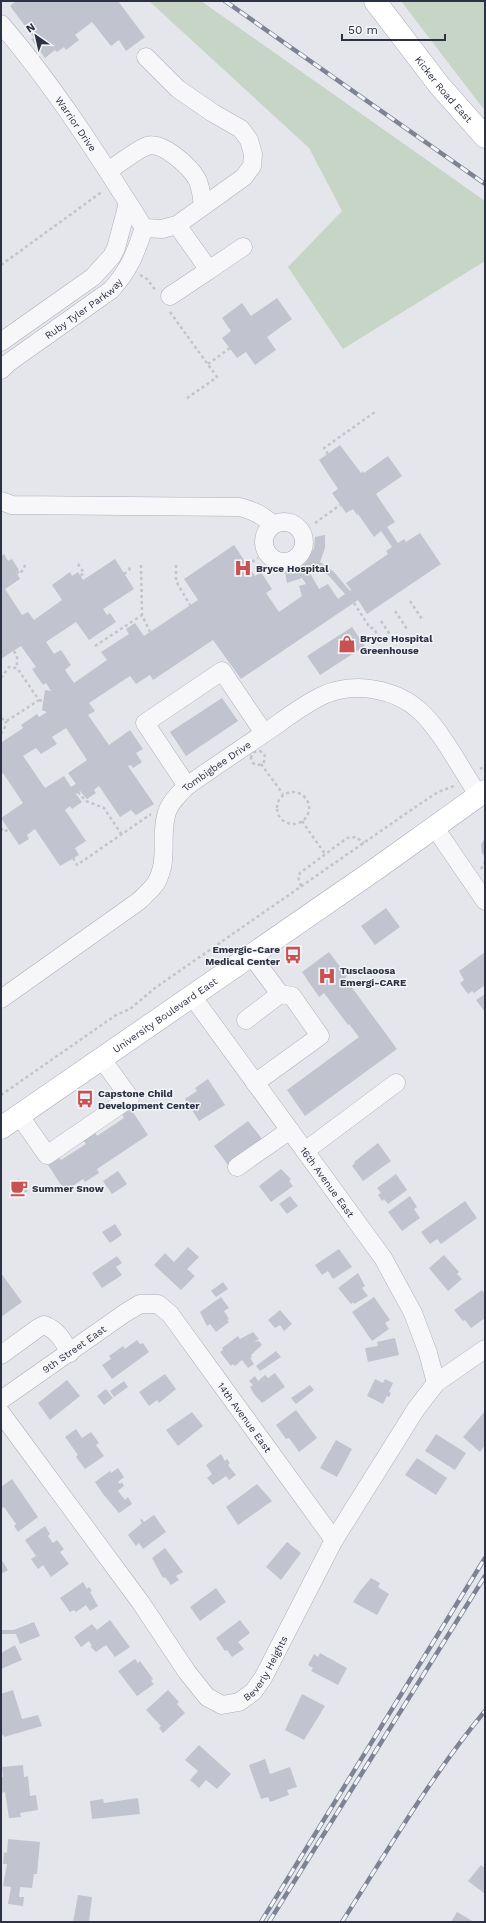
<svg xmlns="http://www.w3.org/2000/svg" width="486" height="1923" font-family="'Work Sans',sans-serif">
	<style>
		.green { fill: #c7d5c6 }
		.building { fill: #c1c4ce; fill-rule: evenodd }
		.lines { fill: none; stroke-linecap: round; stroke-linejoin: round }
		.minor-casing { stroke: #adb0b9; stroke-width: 19 }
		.major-casing { stroke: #a4a8b6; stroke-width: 23 }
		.path { stroke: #c2c4ca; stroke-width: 2.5; stroke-dasharray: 3 3; stroke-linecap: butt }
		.minor { stroke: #f7f7f9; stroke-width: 18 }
		.major { stroke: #fff; stroke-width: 22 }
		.rail-casing { stroke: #7e8394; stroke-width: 4.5 }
		.rail { stroke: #f4f5f8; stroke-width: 3; stroke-dasharray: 9; stroke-linecap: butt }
		.labels { text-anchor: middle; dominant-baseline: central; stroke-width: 3; stroke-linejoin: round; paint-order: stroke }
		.street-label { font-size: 10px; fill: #2c3143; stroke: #f4f5f8 }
		.poi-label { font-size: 10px; font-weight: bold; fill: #2c3143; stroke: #f4f5f8; text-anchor: start }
	</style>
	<rect width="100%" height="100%" fill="#e4e6eb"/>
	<path class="green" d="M149 1H201L485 201V261L343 349 288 267 342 211 309 148Z
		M401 1H485V111Z"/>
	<path class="building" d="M16 1H118L145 37 126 51 119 40 111 46 92 22 75 35 79 40 66 50 64 47 57 52 55 50 45 58 31 39 34 38 10 6Z
		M277 298 292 319 267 337 276 350 255 365 246 352 237 358 222 338 231 331 222 318 242 303 251 316Z
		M340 445 361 473 363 471 364 473 388 456 402 476 376 494 395 522 387 527 398 543 404 539 406 542 420 533 441 564 367 614 358 600 241 679 213 640 153 680 150 675 136 684 130 676 89 703 95 711 88 715 109 745 130 730 143 749 136 753 142 762 133 768 131 765 128 766 154 804 136 815 131 810 120 817 99 786 94 790 96 793 87 799 80 791 76 794 82 802 72 809 70 806 65 810 86 841 75 848 79 855 60 866 35 829 27 835 29 839 19 845 1 818 23 803 3 773 1 774V740L2 742 23 728 21 725 37 714 39 717 47 712 42 710 45 690 51 691 46 683 43 685 32 669 36 667 21 646 1 659V556L4 554 8 561 12 559 19 570 16 572 20 579 5 589 22 615 28 612 34 620 62 600 52 585 70 572 72 576 78 572 83 580 115 559 134 589 103 609 107 615 110 613 116 622 89 640 76 622 46 642 54 654 61 650 71 665 65 670 74 683 107 660 101 652 129 634 126 629 135 623 144 636 198 600 184 579 234 545 255 576 261 572 272 589 266 593 279 612 302 596 299 586 306 584 302 578 287 583 285 572 297 569 306 562 314 548 315 537 325 535V548L320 562 334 572 350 591 351 590 346 583 388 554 386 551 392 547 381 531 374 537 358 514 357 515 353 509 346 513 332 493 338 489 319 460ZM316 566 329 576 345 594 338 599 328 584 319 589 310 573ZM66 728 87 760 68 773 76 784 71 787 64 776 45 788 23 756 36 748 41 754 57 744 52 737Z
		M352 627 365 646 320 675 307 656Z
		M222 698 238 721 186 756 170 732Z
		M485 837V857L482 853 481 845Z
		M386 908 400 927 375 945 361 926Z
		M329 952 347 976 345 978 397 1049 305 1116 287 1090 359 1037 349 1024 348 1025 324 993 319 997 302 972Z
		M485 952V985L474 993 472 991 468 994 460 983 464 980 459 971Z
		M485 994V1012L476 1000Z
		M208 1079 225 1105 199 1121 185 1099 197 1091 195 1088Z
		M131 1109 148 1135 97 1169 99 1173 85 1182 83 1179 65 1191 48 1165 59 1158 61 1160 86 1144 83 1140 95 1132 97 1136 124 1118 122 1114Z
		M248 1121 263 1140 228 1165 214 1146Z
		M378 1143 391 1161 363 1181 352 1166 355 1163 354 1162Z
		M281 1169 291 1179 289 1181 293 1186 271 1202 259 1186Z
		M118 1171 127 1184 112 1194 103 1181Z
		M396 1174 407 1190 388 1204 384 1199 382 1201 378 1195 381 1193 377 1188Z
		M19 1179 28 1191 18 1198 9 1185Z
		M290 1196 298 1206 287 1214 279 1204Z
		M410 1196 417 1207 414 1209 420 1218 402 1231 388 1212Z
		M465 1201 477 1218 441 1244 437 1239 430 1244 421 1232Z
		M115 1224 122 1235 110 1243 102 1232Z
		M188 1247 199 1257 187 1269 195 1276 181 1290 154 1265 165 1253 174 1262Z
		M339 1249 352 1267 333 1279 328 1271 322 1275 315 1265Z
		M444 1255 459 1272 457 1274 462 1279 448 1291 429 1268Z
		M117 1256 122 1263 116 1267 122 1275 102 1288 92 1273Z
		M1 1273 22 1302 1 1317Z
		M358 1273 365 1286 362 1288 368 1296 354 1304 353 1302 351 1304 338 1288Z
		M223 1282 228 1289 216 1297 211 1291Z
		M482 1290 485 1294V1318L471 1328 465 1320 463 1321 454 1310Z
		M221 1297 229 1308 224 1311 229 1319 227 1320 229 1322 216 1332 210 1324 207 1326 200 1312Z
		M374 1297 390 1320 385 1323 389 1329 372 1341 352 1312Z
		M280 1310 292 1324 284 1331 280 1325 275 1328 268 1320Z
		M253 1332 259 1339 254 1342 259 1341 262 1345 251 1355 252 1357 250 1358 254 1364 248 1368 242 1360 235 1366 233 1364 231 1366 220 1352 223 1350 222 1348 238 1336 240 1339Z
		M395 1338 399 1355 368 1362 365 1348 378 1346 377 1342Z
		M137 1340 140 1344 143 1343 149 1352 112 1379 102 1365 111 1359 109 1356 123 1346 125 1349Z
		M276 1351 281 1357 260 1371 256 1366Z
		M275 1373 285 1387 262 1403 254 1394 250 1387 253 1385 249 1381 255 1376 258 1381 265 1375 268 1378Z
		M165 1374 176 1389 159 1403 157 1400 149 1406 139 1392Z
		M375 1379 383 1383 385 1379 393 1383 389 1392 391 1393 389 1397 387 1396 383 1404 367 1396Z
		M67 1380 80 1396 50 1420 38 1403Z
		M124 1381 128 1387 114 1397 110 1391Z
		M310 1385 314 1390 296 1404 291 1398Z
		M106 1389 113 1398 104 1405 97 1396Z
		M296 1410 317 1438 299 1452 289 1438 286 1439 276 1425Z
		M485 1411V1445L480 1452 463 1437Z
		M192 1412 203 1426 178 1446 166 1430Z
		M76 1429 82 1438 91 1432 99 1443 96 1445 104 1456 85 1469 76 1457 78 1455 65 1437Z
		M436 1434 466 1453 455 1470 425 1451Z
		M336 1440 352 1449 337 1477 320 1468Z
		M221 1454 225 1461 227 1459 230 1463 228 1465 236 1475 229 1480 226 1476 213 1485 207 1478 212 1474 206 1465Z
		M417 1458 447 1478 436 1495 405 1475Z
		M118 1468 124 1477 118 1482 120 1484 122 1482 124 1486 118 1491 125 1500 128 1497 132 1504 119 1513 103 1494 95 1482 110 1471 111 1473Z
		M12 1479 38 1517 18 1532 14 1526 16 1524 4 1507 1 1509V1487Z
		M257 1484 272 1501 238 1525 226 1507Z
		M154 1515 166 1532 143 1549 139 1543 136 1546 128 1535 142 1523 140 1520 142 1519 144 1522Z
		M45 1526 50 1534 48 1536 53 1543 57 1540 64 1549 60 1552 69 1564 51 1577 43 1565 38 1569 31 1559 36 1556 25 1540Z
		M287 1542 301 1553 281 1580 266 1567Z
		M165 1548 183 1572 176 1576 179 1580 171 1585 165 1577 163 1578 152 1558Z
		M1 1559 8 1570 1 1574Z
		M371 1578 380 1583 378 1587 389 1594 377 1615 353 1602 360 1591Z
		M83 1582 87 1589 89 1587 92 1591 90 1592 98 1606 90 1611 86 1605 76 1612 74 1610 70 1612 60 1598Z
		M216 1588 226 1602 200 1621 190 1607Z
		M110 1620 130 1647 115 1657 106 1645 96 1652 90 1646H92L89 1641 81 1647 74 1637 92 1624 97 1630Z
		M240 1620 250 1633 238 1642 244 1649 232 1657 227 1650 225 1651 216 1638Z
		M34 1622 40 1636 20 1644 16 1634H1V1630H14Z
		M15 1645 22 1660 1 1669V1653Z
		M320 1653 347 1668 338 1685 311 1671 313 1668 308 1665 314 1654 318 1657Z
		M135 1659 138 1663 140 1661 153 1679 151 1681 154 1684 137 1696 118 1671Z
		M13 1690 22 1719 38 1715 42 1726 4 1737V1735L1 1736V1694Z
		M168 1690 179 1702 177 1704 185 1713 163 1733 159 1728 161 1726 146 1710Z
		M302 1694 325 1706 304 1740 285 1730Z
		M199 1745 231 1774 217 1789 206 1780 199 1788 190 1780 198 1771 185 1760Z
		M265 1759 270 1774 290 1767 297 1787 287 1790 289 1795 270 1802 268 1797 261 1799 249 1765Z
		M23 1765 24 1777 28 1776 30 1796 36 1795 38 1810 20 1813 21 1817 9 1818 5 1792 1 1793V1787H4L1 1786V1777H3L2 1767Z
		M138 1798 140 1814 92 1819 90 1801 103 1799 104 1803Z
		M8 1839 40 1842 37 1874H34L32 1888 20 1887 19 1897H24L23 1906 8 1904 11 1887 3 1886 7 1864H3L4 1852 7 1853Z
		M481 1865 485 1868V1894L468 1881Z
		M78 1895 92 1897 89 1922H73Z
		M457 1912 474 1922H451Z"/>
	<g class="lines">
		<g class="minor-casing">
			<g id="minor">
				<path id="s1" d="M1 24C55 87 100 158 144 228"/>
				<path d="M108 171C117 165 138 149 147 146 163 141 190 167 197 179 201 187 202 197 203 206"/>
				<path d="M177 225 209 270 243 247"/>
				<path d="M144 228 162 229 177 225 244 177 252 166 253 154 249 140 241 129 213 113 178 89 146 57"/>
				<path d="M170 296 209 270"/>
				<path d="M1 342 93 277 112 256 116 248 128 203"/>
				<path id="s2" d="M1 370 8 363 111 290C130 269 135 254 144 228"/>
				<path d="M1 501 12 505 239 507C253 510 263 515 273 525"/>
				<circle cx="284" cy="542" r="20"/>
				<path d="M187 786 145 723 222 671 264 733"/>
				<path d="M435 828 485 901"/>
				<path d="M251 955 280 994 292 996 320 1036 255 1083"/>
				<path id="s3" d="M192 996 383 1258 413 1313 428 1353 436 1383"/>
				<path id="s4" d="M1 999 139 901C144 896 152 889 156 883 169 860 160 839 166 816 168 804 179 794 187 786 215 766 244 747 272 728 289 716 307 702 326 694 357 682 396 689 420 711 441 730 462 771 479 796"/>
				<path d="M246 1020 280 994"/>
				<path d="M19 1115 47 1155 130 1098 101 1058"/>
				<path d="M305 1151 396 1083"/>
				<path d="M237 1167 290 1130"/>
				<path d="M1 1355 38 1328 44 1325C58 1330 63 1341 70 1353"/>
				<path id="s5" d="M1 1400 125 1313 140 1304H158L170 1314 334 1540"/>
				<path id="s6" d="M1 1413 141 1603 187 1672 207 1697 222 1705 239 1702 253 1692 263 1678 334 1540 416 1409 436 1383 485 1349"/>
			</g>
		</g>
		<g class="major-casing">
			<g id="major">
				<path id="s7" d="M375 1 439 85 485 137"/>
				<path id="s8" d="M1 1128 376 869 485 791"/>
			</g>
		</g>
		<path class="path" d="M1 265 103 191
			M140 275 147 279 156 291
			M170 312 217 377 186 399
			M208 364 230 348
			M328 454 324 448 375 412
			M315 523 340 505
			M314 561 337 579 347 593
			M78 564 84 573 80 576
			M141 565 142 615 150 632
			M176 565V581L190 605
			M247 565 258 558
			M17 571 19 574 24 569 25 564
			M304 571 310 582
			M124 574 129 570 131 565
			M410 601 422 619
			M354 603 370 628H373L380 638
			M395 611 407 629
			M381 621 393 639
			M95 646 142 615
			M14 651 17 656V668
			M1 678 9 667 17 668 39 700 10 719 6 721 1 718
			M39 700 43 701
			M1 734 6 725V721
			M251 758a7 7 0 1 1 14 0a7 7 0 1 1-14 0Z
			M261 764 283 794
			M480 769 485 766
			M277 808a16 16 0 1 1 32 0a16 16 0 1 1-32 0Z
			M78 792 86 801 104 808 122 835
			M302 821 325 854
			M1 828 4 832 9 829
			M73 858 77 865 151 814
			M481 869 485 862
			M301 886 298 877 300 873 347 838 356 837 364 843
			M1 1095 116 1015 130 1009 155 988 411 810 438 792 454 786"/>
		<use href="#minor" class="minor"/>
		<use href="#major" class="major"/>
		<g class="rail-casing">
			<path id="rail" d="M225 1 485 184
				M261 1922 485 1558
				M269 1922 485 1576
				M342 1922C388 1850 431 1776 485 1711"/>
		</g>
		<use href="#rail" class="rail"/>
	</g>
	<defs>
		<g id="hospital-bare" transform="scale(1.38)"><path d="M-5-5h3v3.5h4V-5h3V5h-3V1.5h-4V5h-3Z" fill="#c85151" stroke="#f4f5f8" stroke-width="2.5" paint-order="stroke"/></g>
		<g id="shop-bare" transform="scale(1.38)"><path d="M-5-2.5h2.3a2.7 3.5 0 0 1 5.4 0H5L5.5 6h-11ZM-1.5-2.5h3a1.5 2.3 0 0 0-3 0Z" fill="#c85151" stroke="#f4f5f8" stroke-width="2.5" paint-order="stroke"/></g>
		<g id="bus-bare" transform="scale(1.38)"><path d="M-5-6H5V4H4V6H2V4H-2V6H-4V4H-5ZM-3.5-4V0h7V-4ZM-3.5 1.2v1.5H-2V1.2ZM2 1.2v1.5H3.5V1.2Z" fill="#c85151" stroke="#f4f5f8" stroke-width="2.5" paint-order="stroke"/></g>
		<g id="cafe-bare" transform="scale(1.38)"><path d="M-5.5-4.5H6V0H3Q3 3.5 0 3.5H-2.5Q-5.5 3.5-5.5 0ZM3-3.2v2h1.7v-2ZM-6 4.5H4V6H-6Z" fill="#c85151" stroke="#f4f5f8" stroke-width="2.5" paint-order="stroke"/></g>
	</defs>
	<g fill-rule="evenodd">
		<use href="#hospital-bare" x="243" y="568"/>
		<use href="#shop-bare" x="347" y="644"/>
		<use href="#bus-bare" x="293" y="955"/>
		<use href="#hospital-bare" x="327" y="976"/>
		<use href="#bus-bare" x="85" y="1099"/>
		<use href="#cafe-bare" x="19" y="1188"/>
	</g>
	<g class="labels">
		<g class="street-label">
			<text stroke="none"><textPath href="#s7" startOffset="112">Kicker Road East</textPath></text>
			<text stroke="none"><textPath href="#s1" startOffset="125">Warrior Drive</textPath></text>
			<text stroke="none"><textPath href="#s2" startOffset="103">Ruby Tyler Parkway</textPath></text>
			<text stroke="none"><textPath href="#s4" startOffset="335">Tombigbee Drive</textPath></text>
			<text stroke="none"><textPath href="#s8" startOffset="199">University Boulevard East</textPath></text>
			<text stroke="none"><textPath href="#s3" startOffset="230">16th Avenue East</textPath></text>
			<text stroke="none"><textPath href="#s5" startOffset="89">9th Street East</textPath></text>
			<text stroke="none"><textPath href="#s5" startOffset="330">14th Avenue East</textPath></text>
			<text stroke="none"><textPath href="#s6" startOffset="429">Beverly Heights</textPath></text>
		</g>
		<g class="poi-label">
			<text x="256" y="568">Bryce Hospital</text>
			<text x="360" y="638">Bryce Hospital<tspan x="360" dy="12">Greenhouse</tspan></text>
			<text x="280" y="949" text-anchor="end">Emergic-Care<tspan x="280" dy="12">Medical Center</tspan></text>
			<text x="340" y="970">Tusclaoosa<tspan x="340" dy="12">Emergi-CARE</tspan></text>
			<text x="98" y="1093">Capstone Child<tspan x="98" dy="12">Development Center</tspan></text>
			<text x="32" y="1188">Summer Snow</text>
		</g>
	</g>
	<rect width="486" height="1923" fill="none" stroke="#2c3143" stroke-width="4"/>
	<g transform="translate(36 36) rotate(326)" stroke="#f4f5f8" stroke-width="3" paint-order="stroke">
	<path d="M0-3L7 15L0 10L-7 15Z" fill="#2c3143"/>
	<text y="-6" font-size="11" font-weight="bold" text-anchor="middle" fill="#2c3143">N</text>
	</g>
	<path d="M342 34v6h103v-6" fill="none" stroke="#2c3143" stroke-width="2"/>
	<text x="348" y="34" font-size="12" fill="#2c3143" stroke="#f4f5f8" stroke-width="3" paint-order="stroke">50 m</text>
</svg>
